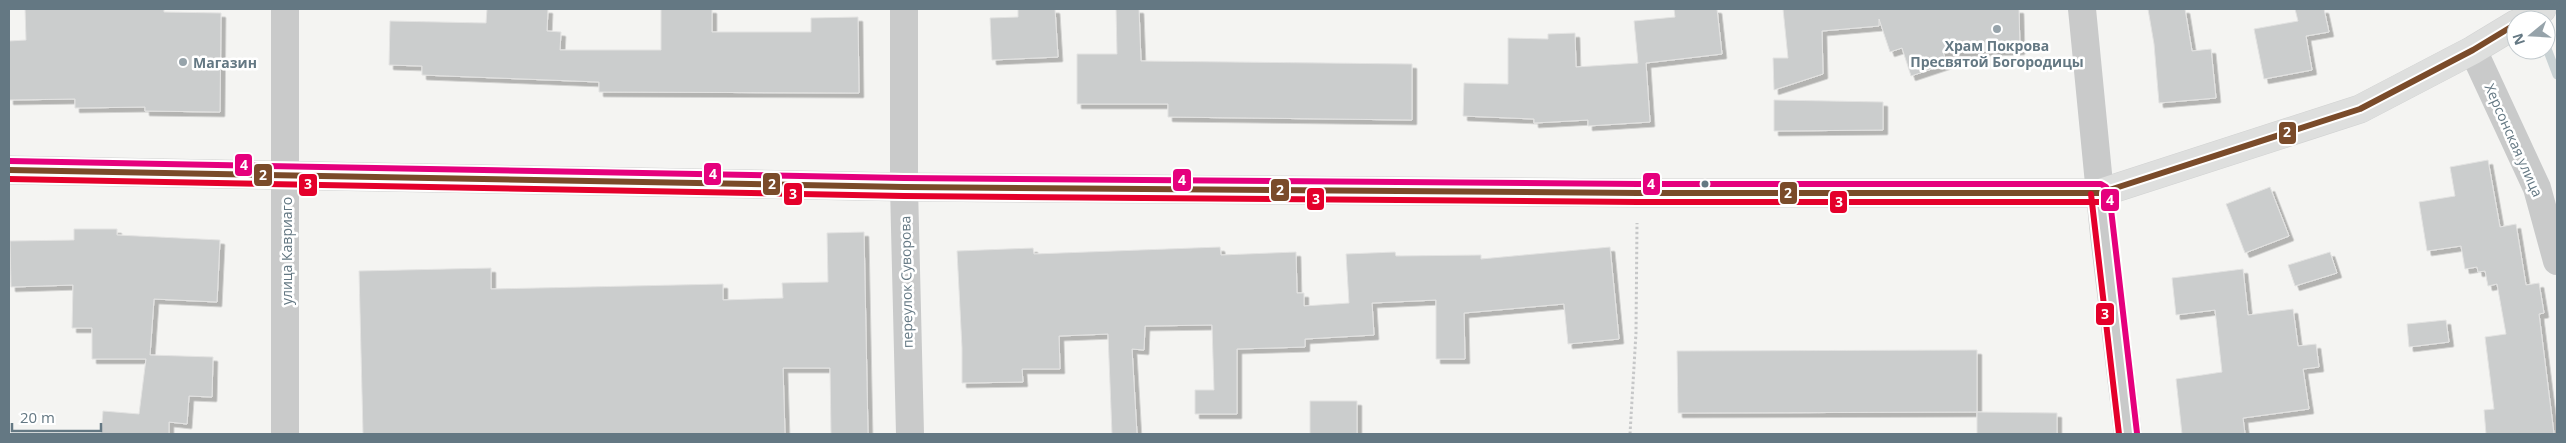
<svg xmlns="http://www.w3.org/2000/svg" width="2566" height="443" font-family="'Open Sans',sans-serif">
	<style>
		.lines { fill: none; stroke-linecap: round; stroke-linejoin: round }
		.stream { stroke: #c9d2d4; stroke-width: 9 }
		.building { fill: #cbcdcd; stroke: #e3e3e2; filter: url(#shadow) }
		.major-casing { stroke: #d1d2d2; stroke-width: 29 }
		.path { stroke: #c6c7c8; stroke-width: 3; stroke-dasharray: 2.5 2.5; stroke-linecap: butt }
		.minor { stroke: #c9caca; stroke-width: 28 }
		.major { stroke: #dedfde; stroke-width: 28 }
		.bus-1-casing { stroke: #fff; stroke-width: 10 }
		.bus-2-casing { stroke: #fff; stroke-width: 10 }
		.bus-3-casing { stroke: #fff; stroke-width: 10 }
		.bus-1 { stroke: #7a4b2a; stroke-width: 6 }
		.bus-2 { stroke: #e4002b; stroke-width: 6 }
		.bus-3 { stroke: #e5007d; stroke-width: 6 }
		.poi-dot { fill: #96a3aa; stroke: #fff; stroke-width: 2 }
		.bus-dot { fill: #647883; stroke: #fff; stroke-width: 2 }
		.labels { text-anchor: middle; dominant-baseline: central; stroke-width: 5; stroke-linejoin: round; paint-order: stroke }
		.poi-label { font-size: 14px; font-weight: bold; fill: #647883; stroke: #fff }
		.street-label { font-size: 14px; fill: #647883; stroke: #fff }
		.line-badge { stroke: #fff; stroke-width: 2 }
		.badge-label { font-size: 14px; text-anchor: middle; font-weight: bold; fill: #fff }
	</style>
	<defs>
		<filter id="shadow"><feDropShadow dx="4.5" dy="4.5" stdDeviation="0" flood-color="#0004"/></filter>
	</defs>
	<rect width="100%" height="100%" fill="#f4f4f2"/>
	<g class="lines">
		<path class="stream" d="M2546 46 2557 75"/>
	</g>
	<path class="building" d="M25 9H164V12L221 13 220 112 145 111V107L75 108V99L9 100V41L26 40Z
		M487 9H548L547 31 561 32 560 50H661V9H712V32H811V18L858 17 859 93 599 92V82L422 75V66L389 65 390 21 486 23Z
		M1018 9H1055L1058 57 992 60 990 18 1018 17Z
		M1116 9H1139L1141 61 1412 64V120L1168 117V104H1077V54H1117Z
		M1674 9H1717L1722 54 1646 63 1650 122 1588 126V120L1534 123V119L1463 116 1464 83 1508 84V38L1548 39V34L1575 33 1576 67 1638 63 1634 21 1675 17Z
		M1783 9H2019L2020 50 1943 52 1947 64 1911 76 1902 48 1890 52 1879 19V26L1822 31 1823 74 1774 90 1773 58H1788Z
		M2148 9H2185L2192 51 2211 49 2216 98 2159 103 2154 44Z
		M2295 9H2324L2329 32 2306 36 2312 70 2264 79 2254 29 2298 21Z
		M1774 100 1883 102V130L1774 131Z
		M2488 160 2500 227 2516 224 2526 285 2539 283 2544 313 2539 314 2554 434H2486L2484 410 2494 409 2485 337 2506 334 2497 284 2488 286 2485 271 2478 272 2477 267 2465 269 2461 246 2427 251 2419 202 2455 196 2450 167Z
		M2270 187 2289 236 2245 253 2226 204Z
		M74 229H117V235L220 240 217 302 154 299 150 355 213 357 212 397 189 396 187 424 169 422V434H101L103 411 139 414 146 359H92V328H72L73 285 11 287 10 241 74 240Z
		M864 232 868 434H831L830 368H783L785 434H363L359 271 491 268V289L723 284V300L783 298 782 283 828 282 827 233Z
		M1220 247 1221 255 1296 252 1297 293H1304V306L1349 303 1346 254 1395 252 1396 256 1481 255V259L1610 247 1619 339 1568 344 1564 304 1464 313 1465 359H1436V300L1372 303 1374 335 1305 339V347L1237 349V414H1195V390H1214L1212 325 1145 326 1144 350 1132 349 1137 434H1112L1108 334 1059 336 1060 369H1022L1023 382 962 383V348L957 251 1033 248 1034 254Z
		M2330 252 2337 273 2295 286 2288 265Z
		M2243 269 2248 315 2293 309 2298 346 2316 344 2319 367 2303 369 2309 409 2243 418 2245 434H2182L2176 379 2222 372 2215 310 2176 315 2172 278Z
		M2446 320 2449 342 2409 347 2407 324Z
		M1977 350V412L1678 413 1677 351Z
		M1310 401H1357V434H1310Z
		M1977 412 2057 413V434H1977Z"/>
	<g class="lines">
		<g class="major-casing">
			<path id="major" d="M2523 20 2542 9
				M9 170 904 187 1638 193H2100L2360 109 2473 50 2516 24"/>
		</g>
		<path class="path" d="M1630 434 1636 333 1637 223"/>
		<path class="minor" d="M904 9V187L910 434
			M2082 9 2104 235 2128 434
			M2473 50 2537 188 2557 261
			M285 434V9"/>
		<use href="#major" class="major"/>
		<g class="bus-1-casing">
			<path id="bus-1" d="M9 170 904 187 1638 193H2100L2360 109 2473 50 2516 24"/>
		</g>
		<g class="bus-2-casing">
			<path id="bus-2" d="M9 179 904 196 1638 202H2100
				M2091 194 2119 434"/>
		</g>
		<g class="bus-3-casing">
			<path id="bus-3" d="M9 161 904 178 1638 184H2101L2106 187 2109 192 2137 433"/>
		</g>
		<use href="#bus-1" class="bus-1"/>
		<use href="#bus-2" class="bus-2"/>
		<use href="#bus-3" class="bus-3"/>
	</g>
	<g class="poi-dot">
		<circle cx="1997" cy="29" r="5"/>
		<circle cx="183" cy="62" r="5"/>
	</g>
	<circle class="bus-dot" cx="1705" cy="184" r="4.5"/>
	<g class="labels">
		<g class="poi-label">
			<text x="1997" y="45">Храм Покрова<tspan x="1997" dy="16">Пресвятой Богородицы</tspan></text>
			<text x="193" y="62" text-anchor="start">Магазин</text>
		</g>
		<g class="street-label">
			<text transform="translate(2514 140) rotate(66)">Херсонская улица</text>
			<text transform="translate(286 251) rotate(-90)">улица Кавриаго</text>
			<text transform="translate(906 282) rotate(-91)">переулок Суворова</text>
		</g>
	</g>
	<g class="line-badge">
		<rect x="2278" y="121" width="19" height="24" rx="5" fill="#7a4b2a"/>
		<rect x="234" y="153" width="19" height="24" rx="5" fill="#e5007d"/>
		<rect x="703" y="162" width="19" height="24" rx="5" fill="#e5007d"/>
		<rect x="253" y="163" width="20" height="24" rx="5" fill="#7a4b2a"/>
		<rect x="1172" y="168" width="20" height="24" rx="5" fill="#e5007d"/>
		<rect x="1642" y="172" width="19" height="24" rx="5" fill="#e5007d"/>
		<rect x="762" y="172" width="19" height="24" rx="5" fill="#7a4b2a"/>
		<rect x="298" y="173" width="20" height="24" rx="5" fill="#e4002b"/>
		<rect x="1270" y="178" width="20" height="24" rx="5" fill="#7a4b2a"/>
		<rect x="1779" y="181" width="19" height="24" rx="5" fill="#7a4b2a"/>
		<rect x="783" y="182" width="20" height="24" rx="5" fill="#e4002b"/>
		<rect x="1306" y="187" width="19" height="24" rx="5" fill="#e4002b"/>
		<rect x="2100" y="188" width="20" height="24" rx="5" fill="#e5007d"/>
		<rect x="1829" y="190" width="19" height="24" rx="5" fill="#e4002b"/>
		<rect x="2095" y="302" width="20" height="24" rx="5" fill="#e4002b"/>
	</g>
	<g class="badge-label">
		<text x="2287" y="137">2</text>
		<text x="244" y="170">4</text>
		<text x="713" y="179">4</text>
		<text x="263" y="180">2</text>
		<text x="1182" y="185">4</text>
		<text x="1651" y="189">4</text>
		<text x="772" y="189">2</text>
		<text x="308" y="189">3</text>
		<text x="1280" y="195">2</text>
		<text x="1788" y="198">2</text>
		<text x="793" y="199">3</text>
		<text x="1316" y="204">3</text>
		<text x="2110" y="205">4</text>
		<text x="1839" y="207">3</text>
		<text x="2105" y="319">3</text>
	</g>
	<rect width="2566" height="443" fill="none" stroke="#647883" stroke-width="20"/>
	<g transform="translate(2531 35) rotate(252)"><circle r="24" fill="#ffffff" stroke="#c1c9cd"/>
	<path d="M0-4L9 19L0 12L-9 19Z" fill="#96a3aa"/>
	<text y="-8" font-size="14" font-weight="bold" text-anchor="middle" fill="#647883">N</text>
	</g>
	<path d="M12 423v8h89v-8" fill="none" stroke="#647883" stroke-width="2.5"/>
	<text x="20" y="423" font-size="15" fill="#647883" stroke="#ffffff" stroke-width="4" paint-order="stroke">20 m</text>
</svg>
